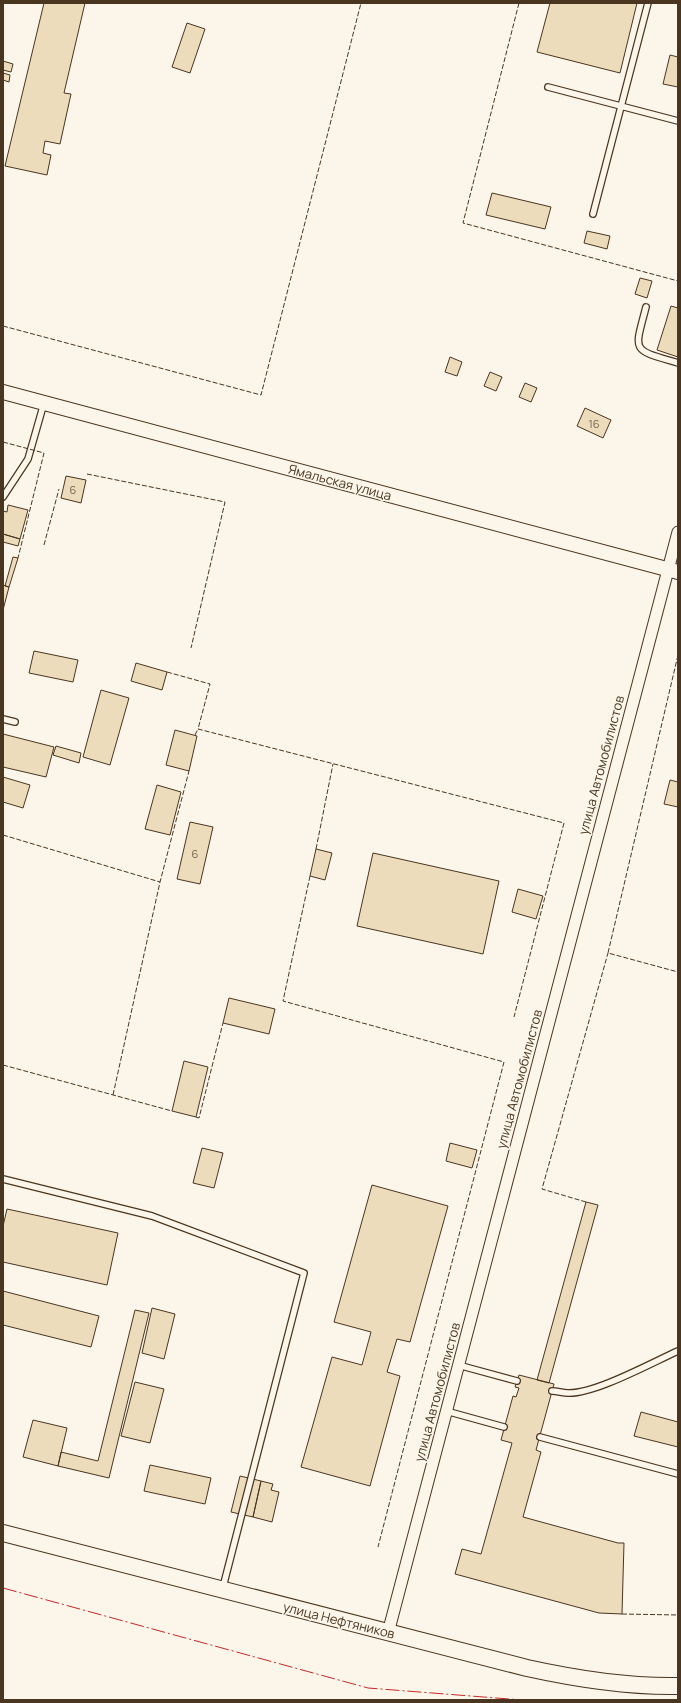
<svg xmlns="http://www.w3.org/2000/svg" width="681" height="1703" font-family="Manrope,sans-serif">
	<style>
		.building { fill: #ecdcbc; stroke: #4a3520 }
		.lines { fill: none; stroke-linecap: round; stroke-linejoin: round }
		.service-casing { stroke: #4a3520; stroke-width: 8 }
		.minor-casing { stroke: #4a3520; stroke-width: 13 }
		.tertiary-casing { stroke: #4a3520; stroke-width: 16 }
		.secondary-casing { stroke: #4a3520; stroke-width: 18 }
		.service { stroke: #fbf6e9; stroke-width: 5.5 }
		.minor { stroke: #fbf6e9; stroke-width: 11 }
		.tertiary { stroke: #fbf6e9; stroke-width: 14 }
		.secondary { stroke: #fbf6e9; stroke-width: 16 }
		.fence { stroke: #4a3520; stroke-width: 1; stroke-dasharray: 5 2; stroke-linecap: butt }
		.power { stroke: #c62828; stroke-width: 1; stroke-dasharray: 14 3 2 3; stroke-linecap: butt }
		.labels { text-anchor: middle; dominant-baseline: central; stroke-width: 3; stroke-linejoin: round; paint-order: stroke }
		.number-label { font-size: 11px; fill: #725f47 }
		.street-label { font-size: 13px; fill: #4a3520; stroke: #fbf6e9 }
	</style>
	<rect width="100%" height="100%" fill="#fbf6e9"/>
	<path class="building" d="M44 3H85L64 93 71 94 60 144 45 141 43 153 51 155 47 175 5 166Z
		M550 3H637L620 73 537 52Z
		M187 23 205 29 190 73 172 67Z
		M670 55 678 57V87L663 84Z
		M3 61 13 64 11 72 3 70Z
		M3 73 10 75 9 82 3 80Z
		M492 193 551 207 545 229 486 215Z
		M587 231 610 236 607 249 584 243Z
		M640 278 652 281 647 298 635 294Z
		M671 306 678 308V357L657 350Z
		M450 357 462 362 457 376 445 372Z
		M490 372 502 377 496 391 484 386Z
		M525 383 537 388 531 402 519 397Z
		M585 408 611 420 603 438 577 426Z
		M66 476 86 480 81 503 61 498Z
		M8 505 28 510 20 539 3 534V511L7 512Z
		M3 534 20 539 18 546 3 542Z
		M13 557 18 558 9 587 5 586Z
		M3 585 9 587 3 610Z
		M34 651 78 660 73 682 29 673Z
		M136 663 167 672 162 690 131 681Z
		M101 690 129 698 110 765 83 757Z
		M175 730 197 736 189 771 166 765Z
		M3 734 54 747 46 777 3 767Z
		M56 746 81 753 79 763 53 755Z
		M3 777 30 785 23 808 3 802Z
		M670 780 678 782V807L664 804Z
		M157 785 181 792 170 835 145 829Z
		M190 822 213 827 200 884 177 879Z
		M316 849 332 853 325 880 310 876Z
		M373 853 499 881 483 954 357 926Z
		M518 889 543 896 536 919 512 912Z
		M229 998 275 1009 269 1034 223 1023Z
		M184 1061 208 1067 196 1117 172 1111Z
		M450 1143 477 1150 472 1168 446 1161Z
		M202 1148 223 1153 214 1188 193 1183Z
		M372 1185 448 1206 410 1342 397 1339 387 1372 400 1376 370 1486 301 1467 332 1357 362 1365 371 1332 334 1322Z
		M586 1202 598 1205 549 1383 537 1380Z
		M7 1209 118 1233 107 1285 3 1262V1226Z
		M3 1291 99 1316 91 1347 3 1325Z
		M152 1308 175 1314 164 1359 142 1353Z
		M135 1310 149 1313 109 1478 58 1466 61 1452 98 1461Z
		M519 1375 554 1384 536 1450 541 1452 523 1517 618 1543H624L622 1614 599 1613 455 1574 462 1549 481 1554 512 1443 501 1440 513 1396 516 1397 519 1388 515 1387Z
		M135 1382 164 1389 150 1443 121 1436Z
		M641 1412 678 1422V1447L634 1436Z
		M33 1420 67 1428 58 1466 23 1457Z
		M150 1465 211 1478 205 1504 144 1491Z
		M240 1476 261 1481 253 1517 231 1512Z
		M261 1481 273 1484 271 1490 279 1492 272 1522 253 1517Z"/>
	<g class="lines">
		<g class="service-casing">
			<path id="service" d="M548 87 678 121
				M593 214 648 3
				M646 307C634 353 631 349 678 363
				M3 497 28 459 44 403
				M3 719 15 722
				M3 1179 152 1216 304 1273 223 1587
				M458 1365 517 1381
				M552 1391C557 1391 563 1393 568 1393 595 1394 651 1363 678 1351
				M446 1411 504 1427
				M540 1437 678 1474"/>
		</g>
		<g class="minor-casing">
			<path id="minor" d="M388 1633 678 532"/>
		</g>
		<g class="tertiary-casing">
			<path id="tertiary" d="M3 392 678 572"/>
		</g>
		<g class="secondary-casing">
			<path id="secondary" d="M3 1533 527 1668C577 1679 627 1687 678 1686"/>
		</g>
		<use href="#service" class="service"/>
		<use href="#minor" class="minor"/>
		<use href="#tertiary" class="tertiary"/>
		<use href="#secondary" class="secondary"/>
		<path class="fence" d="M519 3 463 223 678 281
			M3 326 261 395 361 3
			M3 442 44 453 18 558
			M87 474 225 502 191 648
			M44 545 59 489
			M678 655 608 953 678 972
			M167 672 210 684 198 729 564 823 514 1017
			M195 735 198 729
			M3 835 160 882
			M316 849 333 764
			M310 876 283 1001 504 1062 378 1547
			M3 1065 172 1111
			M113 1095 160 882 189 771
			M196 1117 199 1118 223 1023
			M586 1202 542 1189 608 953
			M622 1614 678 1615"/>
		<path class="power" d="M3 1588 368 1688 522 1700"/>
	</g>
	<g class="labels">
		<g class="number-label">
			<text x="594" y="423">16</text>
			<text x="73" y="489">6</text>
			<text x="195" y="853">6</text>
		</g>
		<g class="street-label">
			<text transform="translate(340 482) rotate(15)">Ямальская улица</text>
			<text transform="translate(601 765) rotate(-75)">улица Автомобилистов</text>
			<text transform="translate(519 1079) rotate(-75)">улица Автомобилистов</text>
			<text transform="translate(437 1392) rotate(-75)">улица Автомобилистов</text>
			<text transform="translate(339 1620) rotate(14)">улица Нефтяников</text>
		</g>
	</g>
	<rect width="681" height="1703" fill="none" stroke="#4a3520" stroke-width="8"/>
</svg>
